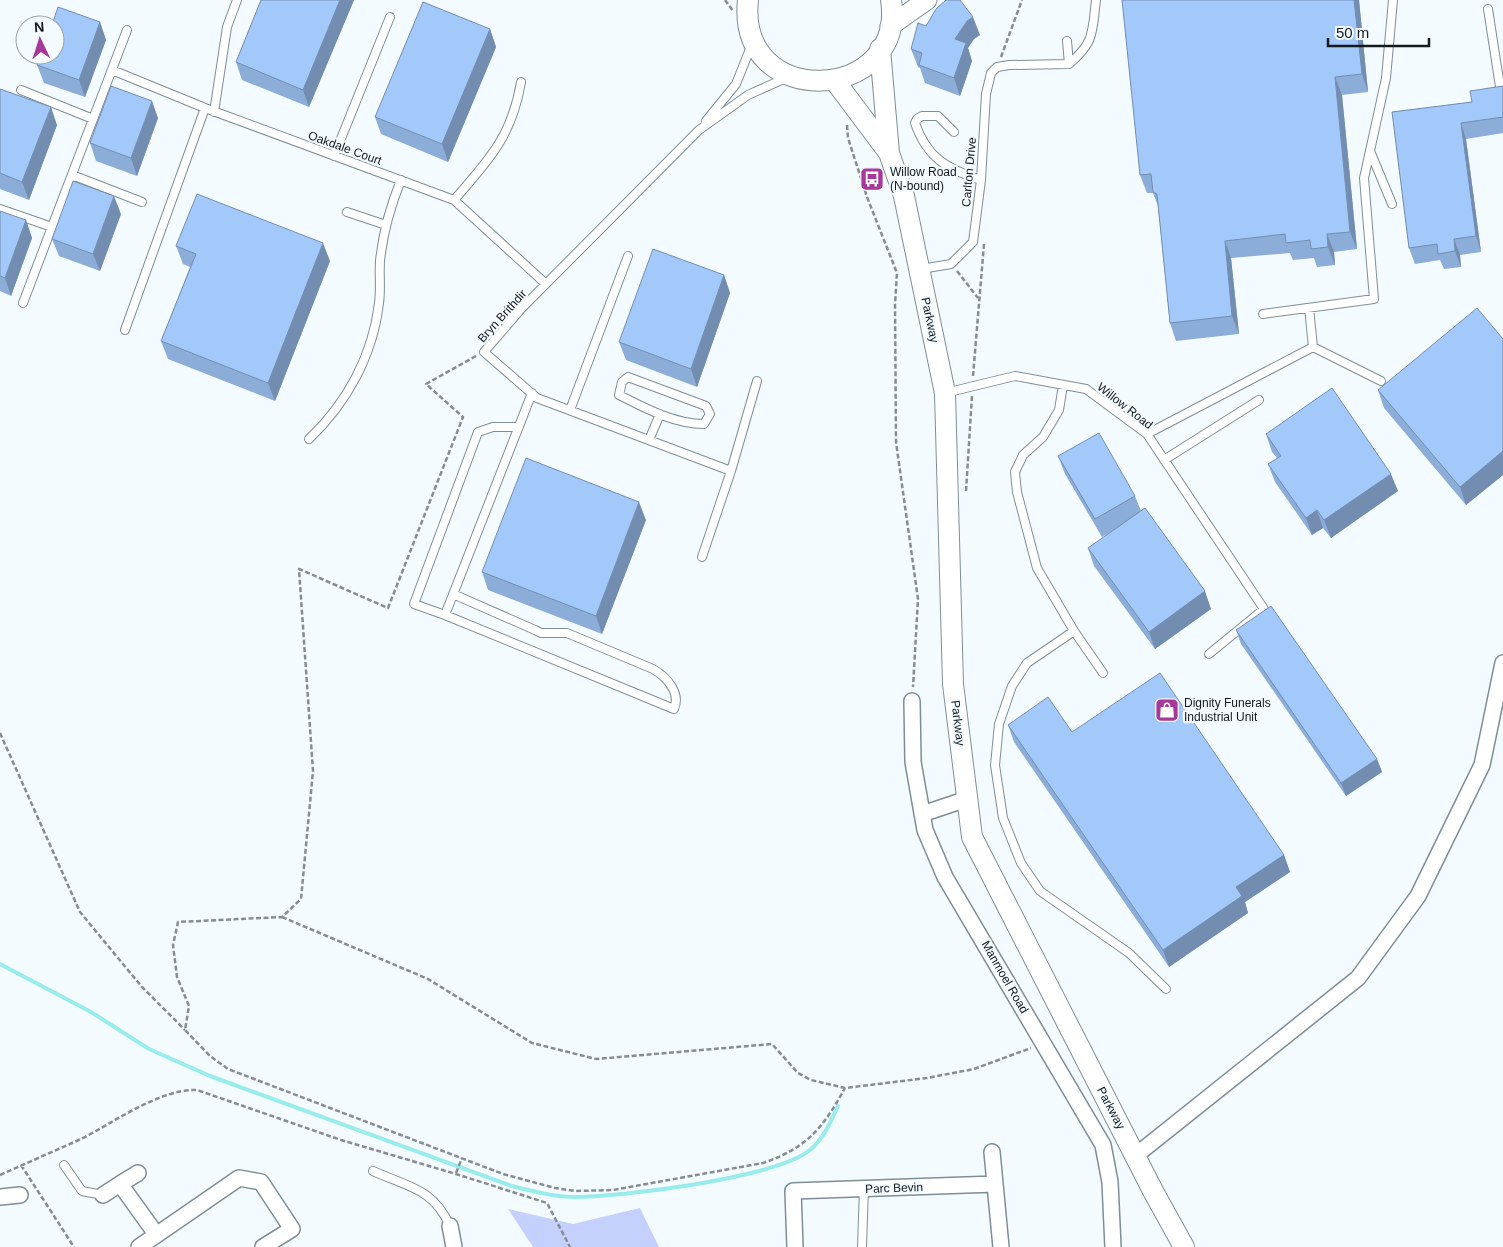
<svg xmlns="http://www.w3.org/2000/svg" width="1503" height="1247" font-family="Helvetica,sans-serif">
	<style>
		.green { fill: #c5d0fc }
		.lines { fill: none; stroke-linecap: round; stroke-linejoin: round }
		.stream { stroke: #98ecec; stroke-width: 4 }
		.service-casing { stroke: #7e8e97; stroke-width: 10 }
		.minor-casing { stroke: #7e8e97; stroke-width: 18 }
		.tertiary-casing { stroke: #7e8e97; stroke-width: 21 }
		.secondary-casing { stroke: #7e8e97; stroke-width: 22 }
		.path { stroke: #868d91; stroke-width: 2.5; stroke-dasharray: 5 2.5; stroke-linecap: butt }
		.service { stroke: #fff; stroke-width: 8 }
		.minor { stroke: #fff; stroke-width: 15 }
		.tertiary { stroke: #fff; stroke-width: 19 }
		.secondary { stroke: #fff; stroke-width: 20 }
		.wall { fill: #8cadd8 }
		.shaded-wall { fill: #728db0 }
		.building { fill: #a3c9fb; stroke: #728db0 }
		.labels { text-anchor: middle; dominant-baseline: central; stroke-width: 4.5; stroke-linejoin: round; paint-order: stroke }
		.street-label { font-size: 12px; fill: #13191d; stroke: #f4fbff }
		.poi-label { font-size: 12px; fill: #13191d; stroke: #f4fbff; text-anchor: start }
	</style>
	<rect width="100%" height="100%" fill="#f4fbff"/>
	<path class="green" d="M640 1208 659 1247H533L508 1209 573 1224Z"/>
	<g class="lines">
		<path class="stream" d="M0 964 91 1012 149 1049 210 1076 512 1186C532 1191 554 1197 575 1197 622 1197 775 1178 810 1150 824 1138 830 1123 838 1106"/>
		<g class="service-casing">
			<path id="service" d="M1488 9 1501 93
				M1069 64C1095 42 1092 32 1096 0
				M112 70 205 108 454 200 546 284
				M21 90 93 119
				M214 112 227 27 237 0
				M706 121 736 84 752 44
				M954 132 938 116H922L917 119 915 123C927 158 947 169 981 180
				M1370 151 1392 204
				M334 156 390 17
				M72 175 142 202
				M454 200C489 160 512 136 521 82
				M0 209 52 227
				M347 212 386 225
				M921 269 951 264 973 242 981 180 986 94 991 73 997 67 1009 65 1069 64 1067 41
				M23 303 127 30
				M1309 308 1313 347 1381 381
				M1263 314 1374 299 1364 178 1386 78 1393 0
				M125 330 205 108
				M628 377 706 406 710 414 704 424C674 424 645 408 619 395L622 382Z
				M1063 385 1059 410 1043 437 1023 455 1015 472 1017 492 1037 568 1074 631 1027 663 1012 686 999 724 995 765 1003 818 1021 863 1040 891 1129 953 1166 989
				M945 393 1015 376 1086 389 1147 434 1264 609 1209 654
				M570 410 628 256
				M518 427H493L478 432 414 604 445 615 532 393
				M1147 434 1313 347
				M309 439C347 403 373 355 379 303 381 289 379 275 380 261 383 232 390 207 401 180
				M649 440 660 414
				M1164 460 1259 400
				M731 471 757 381
				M702 557 731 471 537 398 484 352 521 309 699 130 748 95 788 77
				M445 615 674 709C681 693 667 677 653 669L567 633H541L535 630 453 594
				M1074 631 1103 673
				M64 1165 82 1191 103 1195
				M373 1171C408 1187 433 1188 450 1226
				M862 1247 864 1188"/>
		</g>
		<g class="minor-casing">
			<path id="minor" d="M912 701 913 762 925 830 945 877 1103 1145 1110 1182 1113 1247
				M922 814 967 799
				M992 1152 1001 1247
				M1135 1156 1358 978 1418 896 1482 765 1503 663
				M120 1184 138 1173
				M103 1195 120 1184 156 1234
				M0 1197 20 1195
				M450 1226 454 1247
				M139 1247 239 1178 261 1182 292 1229 263 1247
				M795 1247 793 1191 995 1184"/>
		</g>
		<g class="tertiary-casing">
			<path id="tertiary" d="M890 26 927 0"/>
		</g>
		<g class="secondary-casing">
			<path id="secondary" d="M748 0C736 112 907 103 891 0
				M880 49 889 153 904 196 945 393 953 684 972 837 1153 1191 1184 1247
				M835 81 889 153"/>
		</g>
		<path class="path" d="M725 0 733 11
			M1001 57 1022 0
			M847 125 848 138 867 197 897 273 895 304 896 442 918 599 913 687
			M957 271 978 298
			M476 356 426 384 463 417 388 608 299 569 313 771 301 899 282 917 178 922 173 945 177 977 189 1006 185 1030 210 1056 228 1069 503 1174 555 1188 575 1191 613 1190 763 1163C807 1148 823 1128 845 1088
			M973 376 984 244
			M966 491 972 396
			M0 733 80 912 142 987 185 1030
			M282 917 428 979 532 1043 596 1059 772 1044 798 1073 811 1080 845 1088 927 1078 974 1069 1031 1048
			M21 1165 74 1247
			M456 1173 462 1158
			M0 1175C27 1163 54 1151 81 1139 115 1122 159 1089 197 1090L341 1140 456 1174 547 1203 570 1247"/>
		<use href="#service" class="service"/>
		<use href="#minor" class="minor"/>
		<use href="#tertiary" class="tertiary"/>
		<use href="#secondary" class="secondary"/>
	</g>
	<path class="wall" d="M261 0H354L309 107 242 80 236 62Z
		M1359 0 1368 92 1342 95 1357 249 1334 252 1335 265 1317 267 1314 258 1293 260 1290 253 1231 258 1239 334 1176 341 1170 323 1158 206 1153 193H1147L1140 175Z
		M100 22 106 40 85 97 44 83 37 65Z
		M926 26 980 35 974 39 968 48 972 61 960 96 925 83 920 68 918 67 911 49Z
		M490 29 496 47 448 162 381 134 375 117Z
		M1503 86V133L1466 139 1481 252 1460 255 1461 267 1444 269 1440 260 1415 264 1409 248 1392 112 1472 102Z
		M0 89 57 125 29 200 0 189Z
		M158 118 137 176 96 161 90 143Z
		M0 211 26 220 32 238 11 296 0 291Z
		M121 214 100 271 59 256 52 239Z
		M176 246 330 261 275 401 168 359 161 341 190 267 183 264Z
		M724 275 730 293 697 387 626 360 619 342Z
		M1503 339V475L1466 505 1384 408 1378 390Z
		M1266 434 1398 491 1331 538 1323 528 1312 535 1275 482 1268 464 1277 458 1272 452Z
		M1058 456 1135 496 1141 511 1211 609 1155 649 1094 566 1088 548 1114 530 1102 537 1065 474Z
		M646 520 602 634 488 590 482 572Z
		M1236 630 1377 759 1382 772 1346 796 1241 644Z
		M1008 725 1072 732 1284 855 1290 872 1245 902 1248 913 1169 967 1014 742Z"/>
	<path class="shaded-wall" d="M340 0H354L309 107 303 90Z
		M1354 0H1359L1368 92 1362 74Z
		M973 17 980 35 974 39 968 48 972 61 960 96 954 78 955 39 967 21Z
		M100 22 106 40 85 97 79 80Z
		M490 29 496 47 448 162 442 144Z
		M1335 77 1342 95 1357 249 1350 232Z
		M152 101 158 118 137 176 131 158Z
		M51 107 57 125 29 200 22 182Z
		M1461 123 1466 139 1481 252 1476 236Z
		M114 196 121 214 100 271 93 254Z
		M26 220 32 238 11 296 5 278Z
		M1327 234 1334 252 1335 265 1328 247Z
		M1454 239 1460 255 1461 267 1455 251Z
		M1225 241 1231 258 1239 334 1232 316Z
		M323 243 330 261 275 401 268 383Z
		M724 275 730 293 697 387 691 369Z
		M1503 451V475L1466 505 1460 487Z
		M1391 474 1398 491 1331 538 1324 520Z
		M639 502 646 520 602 634 596 616Z
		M1317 510 1323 528 1312 535 1306 518Z
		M1205 591 1211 609 1155 649 1149 632Z
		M1377 759 1382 772 1346 796 1341 783Z
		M1284 855 1290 872 1245 902 1248 913 1169 967 1163 950 1236 887Z"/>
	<path class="building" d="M261 0H340L303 90 236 62Z
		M946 0H960L973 17 967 21 955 39 966 43 954 78 919 65 922 53 911 49 918 23 926 26 936 9Z
		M1122 0H1354L1362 74 1335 77 1350 232 1327 234 1328 247 1311 249 1310 240 1286 243 1285 234 1225 241 1232 316 1170 323 1157 194 1153 192 1151 174 1140 175Z
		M423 2 490 29 442 144 375 117Z
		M58 7 100 22 79 80 37 65 41 55H55V25H52Z
		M111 86 152 101 131 158 90 143Z
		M1503 86V117L1461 123 1476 236 1454 239 1455 251 1438 254 1437 244 1409 248 1392 112 1472 102 1470 91Z
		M0 89 51 107 22 182 0 173Z
		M73 181 114 196 93 254 52 239Z
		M197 194 323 243 268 383 161 341 196 254 176 246Z
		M0 211 26 220 5 278 0 276Z
		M653 249 724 275 691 369 619 342Z
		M1477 308 1503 339V451L1460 487 1378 390Z
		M1332 388 1391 474 1324 520 1317 510 1306 518 1268 464 1281 456 1266 434Z
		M1099 433 1135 496 1095 519 1058 456Z
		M526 458 639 502 596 616 482 572Z
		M1145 508 1205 591 1149 632 1088 548Z
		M1271 606 1377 759 1341 783 1236 630Z
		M1160 673 1284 855 1236 887 1242 896 1163 950 1008 725 1048 697 1072 732Z"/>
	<defs>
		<g id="bus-square" transform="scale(1.25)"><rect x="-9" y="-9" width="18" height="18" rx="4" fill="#a53898" stroke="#f4fbff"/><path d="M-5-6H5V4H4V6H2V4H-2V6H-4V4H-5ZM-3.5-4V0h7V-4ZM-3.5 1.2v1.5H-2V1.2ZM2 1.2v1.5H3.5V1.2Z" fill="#fff"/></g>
		<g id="shop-square" transform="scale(1.25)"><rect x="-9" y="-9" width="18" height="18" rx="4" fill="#a53898" stroke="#f4fbff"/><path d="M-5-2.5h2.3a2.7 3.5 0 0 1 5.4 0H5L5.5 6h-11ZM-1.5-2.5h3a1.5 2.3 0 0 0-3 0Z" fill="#fff"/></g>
	</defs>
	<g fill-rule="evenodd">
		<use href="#bus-square" x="872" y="179"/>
		<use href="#shop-square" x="1167" y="710"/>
	</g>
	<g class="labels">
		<g class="street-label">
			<text transform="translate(345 148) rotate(20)">Oakdale Court</text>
			<text transform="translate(969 172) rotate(-85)">Carlton Drive</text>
			<text transform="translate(502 316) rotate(-48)">Bryn Brithdir</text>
			<text transform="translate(930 320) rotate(78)">Parkway</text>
			<text transform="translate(1125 406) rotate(38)">Willow Road</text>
			<text transform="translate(958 723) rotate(83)">Parkway</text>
			<text transform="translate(1005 977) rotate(60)">Manmoel Road</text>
			<text transform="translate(1111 1108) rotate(62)">Parkway</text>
			<text transform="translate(894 1188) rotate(-2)">Parc Bevin</text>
		</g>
		<g class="poi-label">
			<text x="890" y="172">Willow Road<tspan x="890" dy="14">(N-bound)</tspan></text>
			<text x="1184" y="703">Dignity Funerals<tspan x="1184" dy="14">Industrial Unit</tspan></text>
		</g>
	</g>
	<g transform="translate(40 40) rotate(356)"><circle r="24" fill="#f4fbff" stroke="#9aa1a5"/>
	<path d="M0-4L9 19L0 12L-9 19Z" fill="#a53898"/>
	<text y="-8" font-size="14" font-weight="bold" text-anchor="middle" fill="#13191d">N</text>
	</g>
	<path d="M1328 38v8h101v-8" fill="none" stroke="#13191d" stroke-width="2.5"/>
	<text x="1336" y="38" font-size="15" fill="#13191d" stroke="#f4fbff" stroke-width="4" paint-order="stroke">50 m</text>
</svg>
